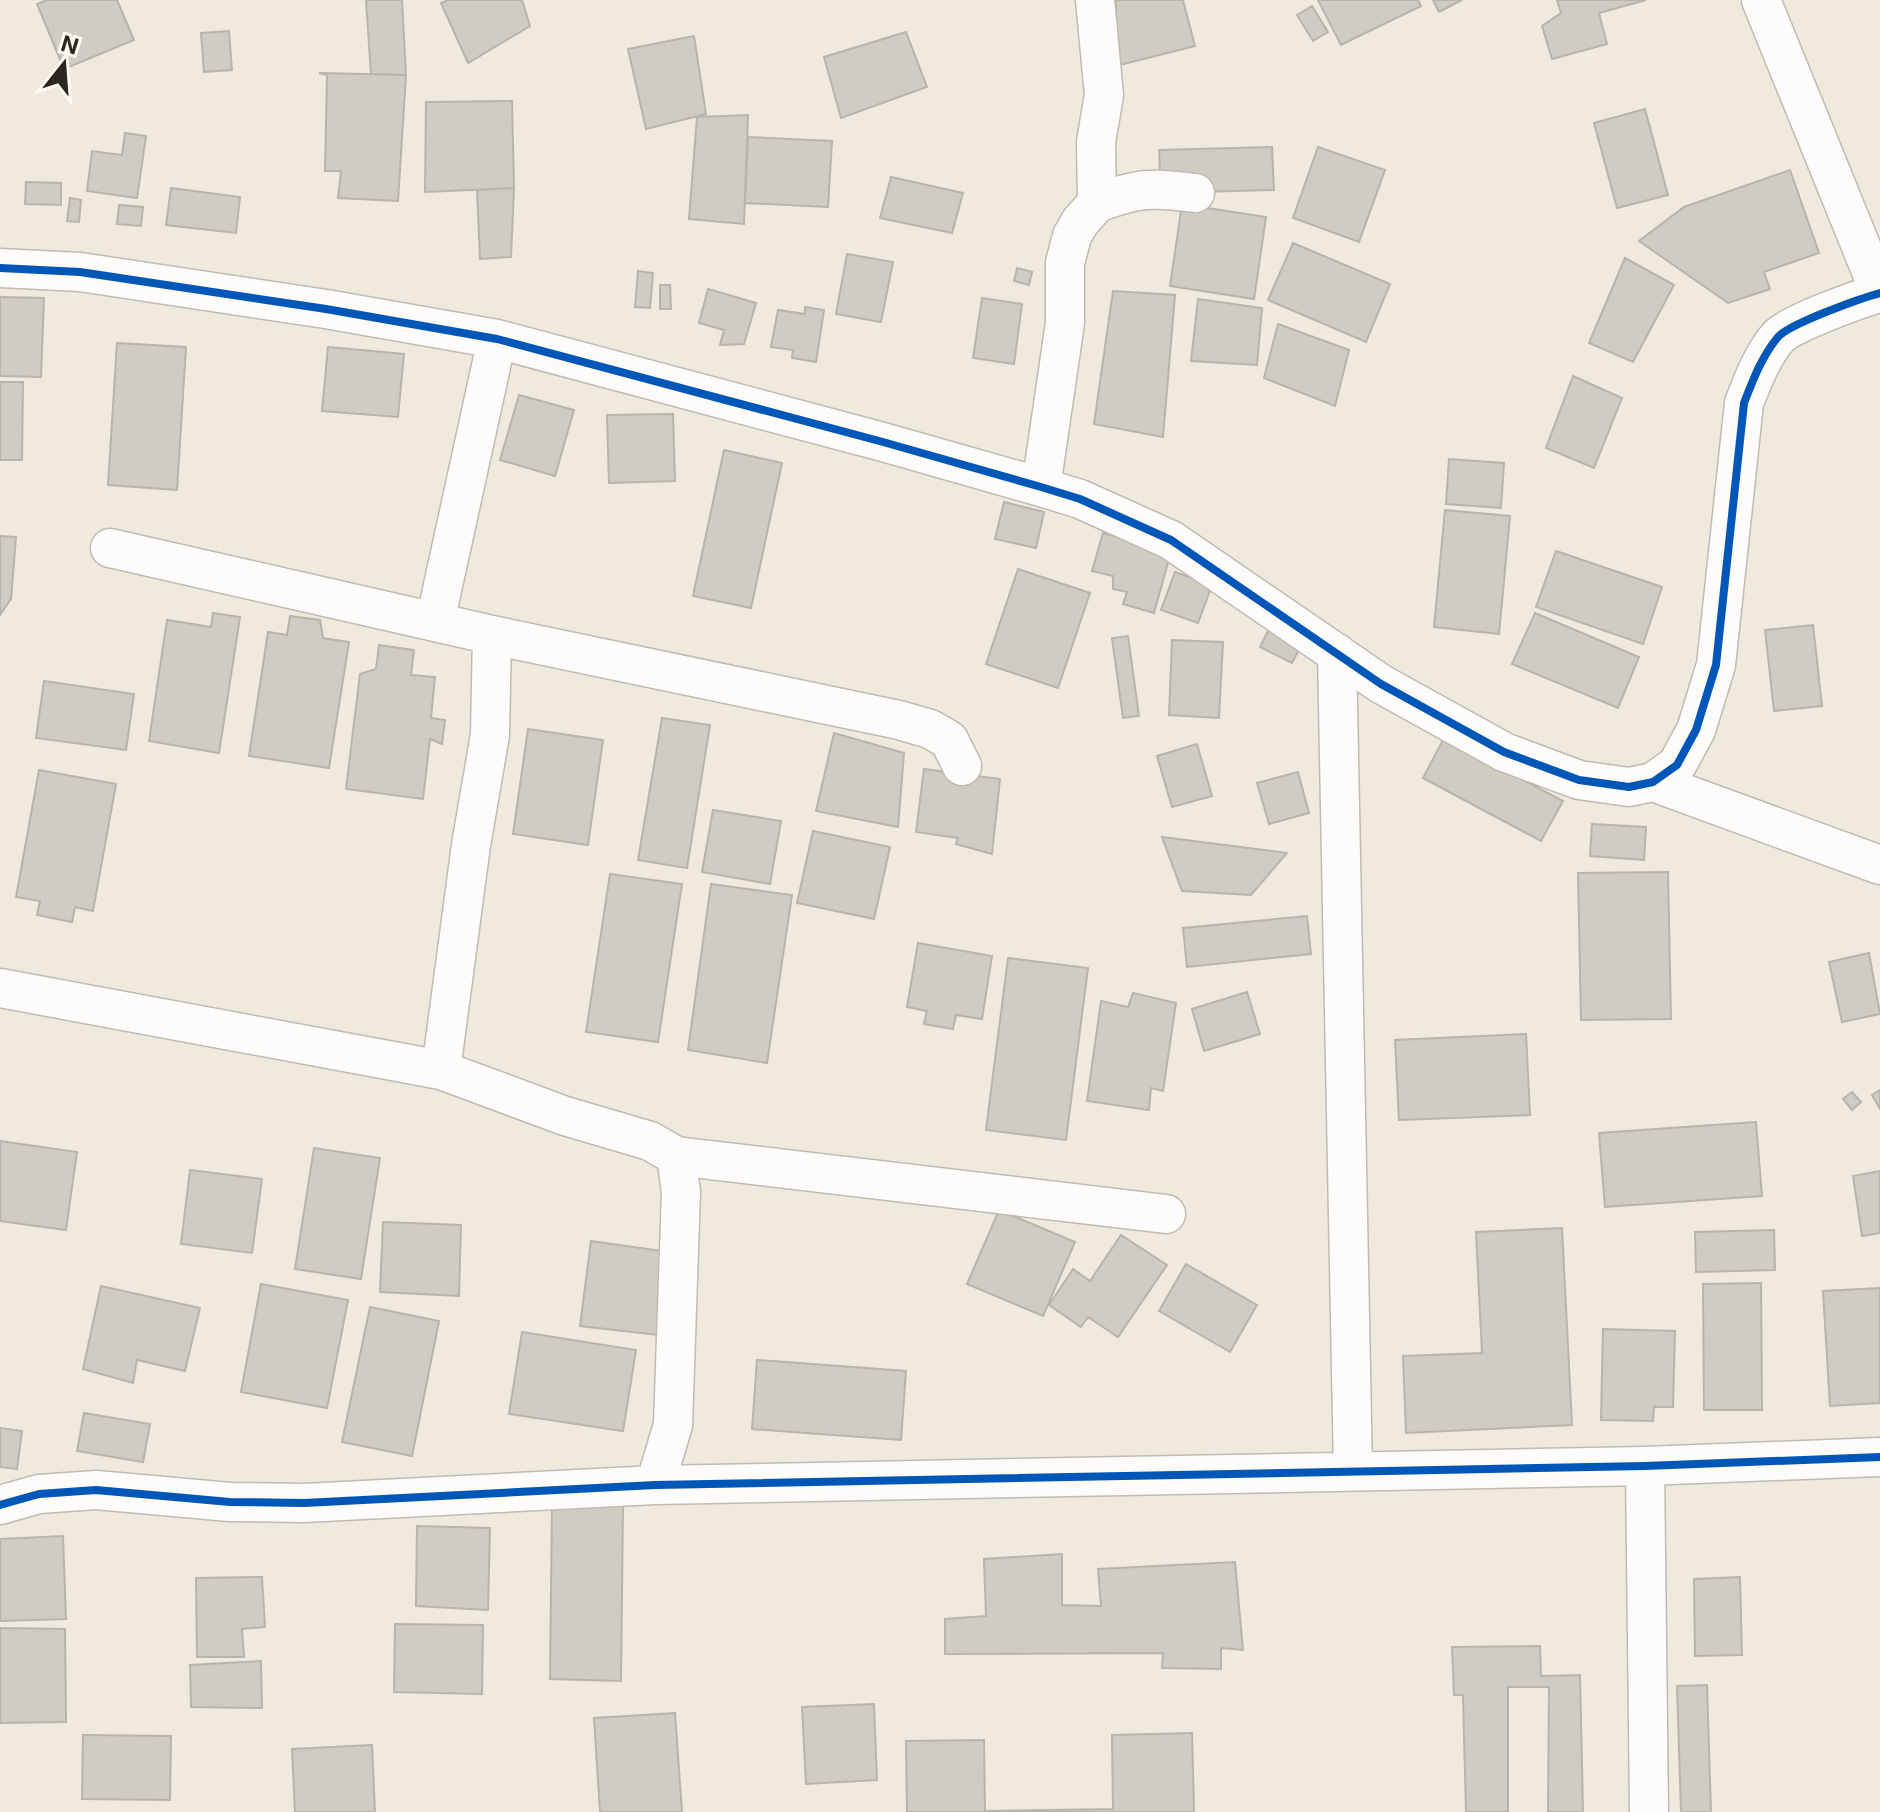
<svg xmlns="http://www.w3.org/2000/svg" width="1880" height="1812" font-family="Inter,sans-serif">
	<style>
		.building { fill: #d1ccc3; stroke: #b8b4ab; stroke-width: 2 }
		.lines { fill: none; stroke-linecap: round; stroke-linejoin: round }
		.street-casing { stroke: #c0bbb2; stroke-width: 41 }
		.street { stroke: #fdfcfa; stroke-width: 38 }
		.cycleway-casing { stroke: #fefaf1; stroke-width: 13 }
		.cycleway { stroke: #0057b8; stroke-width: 8 }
	</style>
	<rect width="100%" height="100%" fill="#efe9de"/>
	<path class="building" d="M47 0H117L134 40 64 69 37 4Z
		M366 0H402L406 75 371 74Z
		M448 0H522L530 26 468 63 441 3Z
		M1116 0H1183L1195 46 1116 66Z
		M1318 0H1418L1421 6 1341 45Z
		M1433 0H1462L1439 12Z
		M1557 0H1646L1599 13 1607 44 1552 59 1542 26 1561 13Z
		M1312 6 1328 32 1313 41 1297 15Z
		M229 31 232 70 204 72 201 33Z
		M906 32 927 87 841 118 824 57Z
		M694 36 706 114 646 129 628 49Z
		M319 73 406 75 398 201 338 198 341 171H325L327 75Z
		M512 101 514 188 425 192 426 102Z
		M1645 109 1668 195 1617 208 1594 123Z
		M748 115 744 224 689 219 697 117Z
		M125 133 146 136 137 198 87 191 92 151 122 155Z
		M748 137 832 141 828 207 745 203Z
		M1272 147 1274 190 1161 193 1159 150Z
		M1318 147 1385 170 1359 242 1293 218Z
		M1790 170 1819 253 1764 272 1770 289 1728 303 1639 241 1684 207Z
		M891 177 963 193 952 233 880 218Z
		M26 182 61 183V205L25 204Z
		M171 188 240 197 236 233 166 225Z
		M514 188 511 257 480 259 477 190Z
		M70 198 81 200 79 222 67 221Z
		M1182 204 1266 217 1254 299 1170 286Z
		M119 205 143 207 141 226 117 224Z
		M1293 243 1390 284 1366 342 1268 300Z
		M847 254 893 262 881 322 836 314Z
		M1625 258 1674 285 1633 362 1589 343Z
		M1017 268 1032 272 1029 285 1014 281Z
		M638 271 653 273 650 308 635 307Z
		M660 285H670L671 309H660Z
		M708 289 756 303 744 344 720 345 724 330 699 323Z
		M1113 291 1175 295 1163 437 1094 424Z
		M0 297 44 298 41 377 0 376Z
		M982 298 1022 304 1014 364 973 358Z
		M1198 299 1262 308 1257 365 1191 361Z
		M805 307 824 310 816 362 792 358 793 350 771 347 778 310 805 314Z
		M1278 324 1349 350 1335 406 1264 378Z
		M117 343 186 347 177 490 108 485Z
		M328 347 404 354 398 417 322 411Z
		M1573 376 1622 398 1594 468 1546 448Z
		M0 382H23L22 460H0Z
		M519 395 574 410 555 476 500 460Z
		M673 414 675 481 609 483 607 415Z
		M724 450 782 463 751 608 693 596Z
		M1449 459 1504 463 1501 508 1446 504Z
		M1004 502 1044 512 1036 548 995 539Z
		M1445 510 1510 516 1499 634 1434 627Z
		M1103 533 1171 552 1154 613 1123 604 1127 592 1113 589V576L1092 571Z
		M0 536 16 537 11 599 0 615Z
		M1556 551 1662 587 1643 644 1536 607Z
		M1018 569 1090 593 1058 688 986 664Z
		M1175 572 1212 585 1198 623 1161 610Z
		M213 613 240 617 219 753 149 741 167 620 211 627Z
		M1535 613 1639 657 1618 708 1512 664Z
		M290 616 320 620 323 638 349 642 329 768 249 756 268 632 287 635Z
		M1272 623 1305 639 1292 663 1260 647Z
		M1813 625 1822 706 1774 711 1765 630Z
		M1128 636 1139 716 1123 718 1112 638Z
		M1172 640 1223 642 1219 718 1169 715Z
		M379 645 414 650 411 675 435 677 431 718 445 720 442 744 430 739 423 799 346 789 360 674 376 669Z
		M44 681 134 694 126 750 36 738Z
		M662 718 710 725 687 868 638 860Z
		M528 729 603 740 588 845 513 834Z
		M834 733 904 753 898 827 816 811Z
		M1444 738 1563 801 1541 841 1423 778Z
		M1197 744 1212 796 1172 807 1157 756Z
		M924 769 1000 779 992 854 956 844 958 838 916 832Z
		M39 770 116 784 93 911 75 907 72 922 37 915 40 901 16 897Z
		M1298 772 1309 813 1269 824 1257 783Z
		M713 810 781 821 770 884 702 872Z
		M1592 824 1646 827 1644 860 1590 856Z
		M813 831 890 847 874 919 797 903Z
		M1162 837 1287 853 1251 895 1182 891Z
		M1668 872 1671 1019 1581 1020 1578 873Z
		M610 874 682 884 658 1042 586 1032Z
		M711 884 792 895 767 1063 688 1050Z
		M1307 916 1311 954 1187 967 1183 928Z
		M918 943 992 956 982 1019 956 1015 953 1029 924 1024 927 1011 907 1007Z
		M1869 953 1880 1014 1842 1022 1829 962Z
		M1008 958 1088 968 1066 1140 986 1130Z
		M1247 992 1260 1034 1204 1051 1192 1009Z
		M1133 993 1176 1003 1163 1091 1151 1088 1149 1110 1087 1101 1101 1001 1128 1007Z
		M1526 1034 1530 1115 1399 1120 1395 1040Z
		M1880 1090V1109L1872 1095Z
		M1852 1092 1861 1102 1852 1110 1843 1099Z
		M1756 1122 1762 1196 1605 1207 1599 1133Z
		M0 1141 77 1152 66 1230 0 1221Z
		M314 1148 380 1158 361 1279 295 1269Z
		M190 1170 262 1179 252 1253 181 1244Z
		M1880 1171V1233L1862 1236 1853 1176Z
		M999 1210 1075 1242 1043 1316 967 1284Z
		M383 1222 461 1225 459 1296 380 1292Z
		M1562 1228 1572 1425 1406 1433 1403 1356 1482 1353 1476 1232Z
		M1774 1230 1775 1270 1696 1272 1695 1232Z
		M1121 1235 1167 1265 1118 1337 1088 1317 1081 1327 1049 1305 1073 1269 1090 1281Z
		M591 1241 669 1252 658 1335 580 1326Z
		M1186 1264 1257 1305 1230 1352 1159 1311Z
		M1761 1283 1762 1410H1704L1703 1284Z
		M261 1284 348 1300 327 1408 241 1392Z
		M101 1286 200 1308 185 1371 137 1360 133 1383 83 1369Z
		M1880 1288V1403L1830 1406 1823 1291Z
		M370 1307 439 1321 412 1456 342 1442Z
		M1603 1329 1675 1331 1673 1407H1654L1653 1421 1601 1420Z
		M522 1332 636 1350 623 1431 509 1414Z
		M757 1360 906 1371 901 1440 752 1429Z
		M84 1413 150 1424 143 1462 77 1451Z
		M0 1428 22 1431 17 1469 0 1467Z
		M552 1504 623 1505 621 1681 550 1679Z
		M417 1526 490 1528 488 1610 416 1606Z
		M63 1536 66 1619 0 1621V1539Z
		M1062 1554V1605L1101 1606 1098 1569 1235 1562 1243 1650 1221 1648V1669L1162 1668 1163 1653 945 1654V1619L986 1616 984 1559Z
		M262 1577 265 1627 242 1629 244 1657H197L196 1578Z
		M1740 1577 1742 1655 1695 1656 1694 1579Z
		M395 1624 483 1625 482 1694 394 1692Z
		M0 1628 65 1629 66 1722 0 1723Z
		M1540 1646 1541 1676 1580 1675 1583 1812H1548L1549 1687H1508V1812H1466L1463 1695H1454L1452 1647Z
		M261 1661 262 1708 191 1707 190 1665Z
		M1707 1685 1711 1812H1681L1677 1686Z
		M874 1704 877 1780 806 1784 802 1707Z
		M675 1713 682 1812H600L594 1718Z
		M1192 1733 1194 1812H907L906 1741 984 1740 985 1811 1113 1809 1112 1735Z
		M83 1735 171 1736 170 1800 82 1799Z
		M372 1745 375 1812H295L292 1749Z"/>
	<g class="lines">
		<g class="street-casing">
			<path id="street" d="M1761 0 1880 293
				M1097 203C1137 188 1152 187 1195 193
				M0 268 80 272 326 309 497 339 883 442 1041 487 1080 499 1171 540 1381 684 1504 752 1579 780 1629 787 1653 782 1677 765 1696 730 1716 665 1744 403C1753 380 1762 356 1778 337 1789 324 1861 298 1880 293
				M1041 487 1065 323V263L1072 236 1080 222 1097 203 1096 142 1104 95 1095 0
				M110 548 492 635 899 720 930 729 949 740 962 766
				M435 622 497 339
				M1337 653 1353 1471
				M1653 782 1880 865
				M0 988 441 1070 565 1116 650 1141 676 1156 1166 1214
				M441 1070 471 845 490 735 492 635
				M1645 1466 1649 1812
				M655 1485 673 1425 681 1192 676 1156
				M0 1505 39 1494 96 1490 230 1502 304 1503 655 1485 1645 1466 1880 1457"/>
		</g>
		<use href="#street" class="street"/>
		<g class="cycleway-casing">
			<path id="cycleway" d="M0 268 80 272 326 309 497 339 883 442 1041 487 1080 499 1171 540 1381 684 1504 752 1579 780 1629 787 1653 782 1677 765 1696 730 1716 665 1744 403C1753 380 1762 356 1778 337 1789 324 1861 298 1880 293
				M0 1505 39 1494 96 1490 230 1502 304 1503 655 1485 1645 1466 1880 1457"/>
		</g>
		<use href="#cycleway" class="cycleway"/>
	</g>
	<g transform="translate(64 64) rotate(17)" stroke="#fefaf1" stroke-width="6" paint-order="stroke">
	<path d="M0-6L14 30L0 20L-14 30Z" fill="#2b271f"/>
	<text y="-12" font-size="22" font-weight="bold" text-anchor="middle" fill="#2b271f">N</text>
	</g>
</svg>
